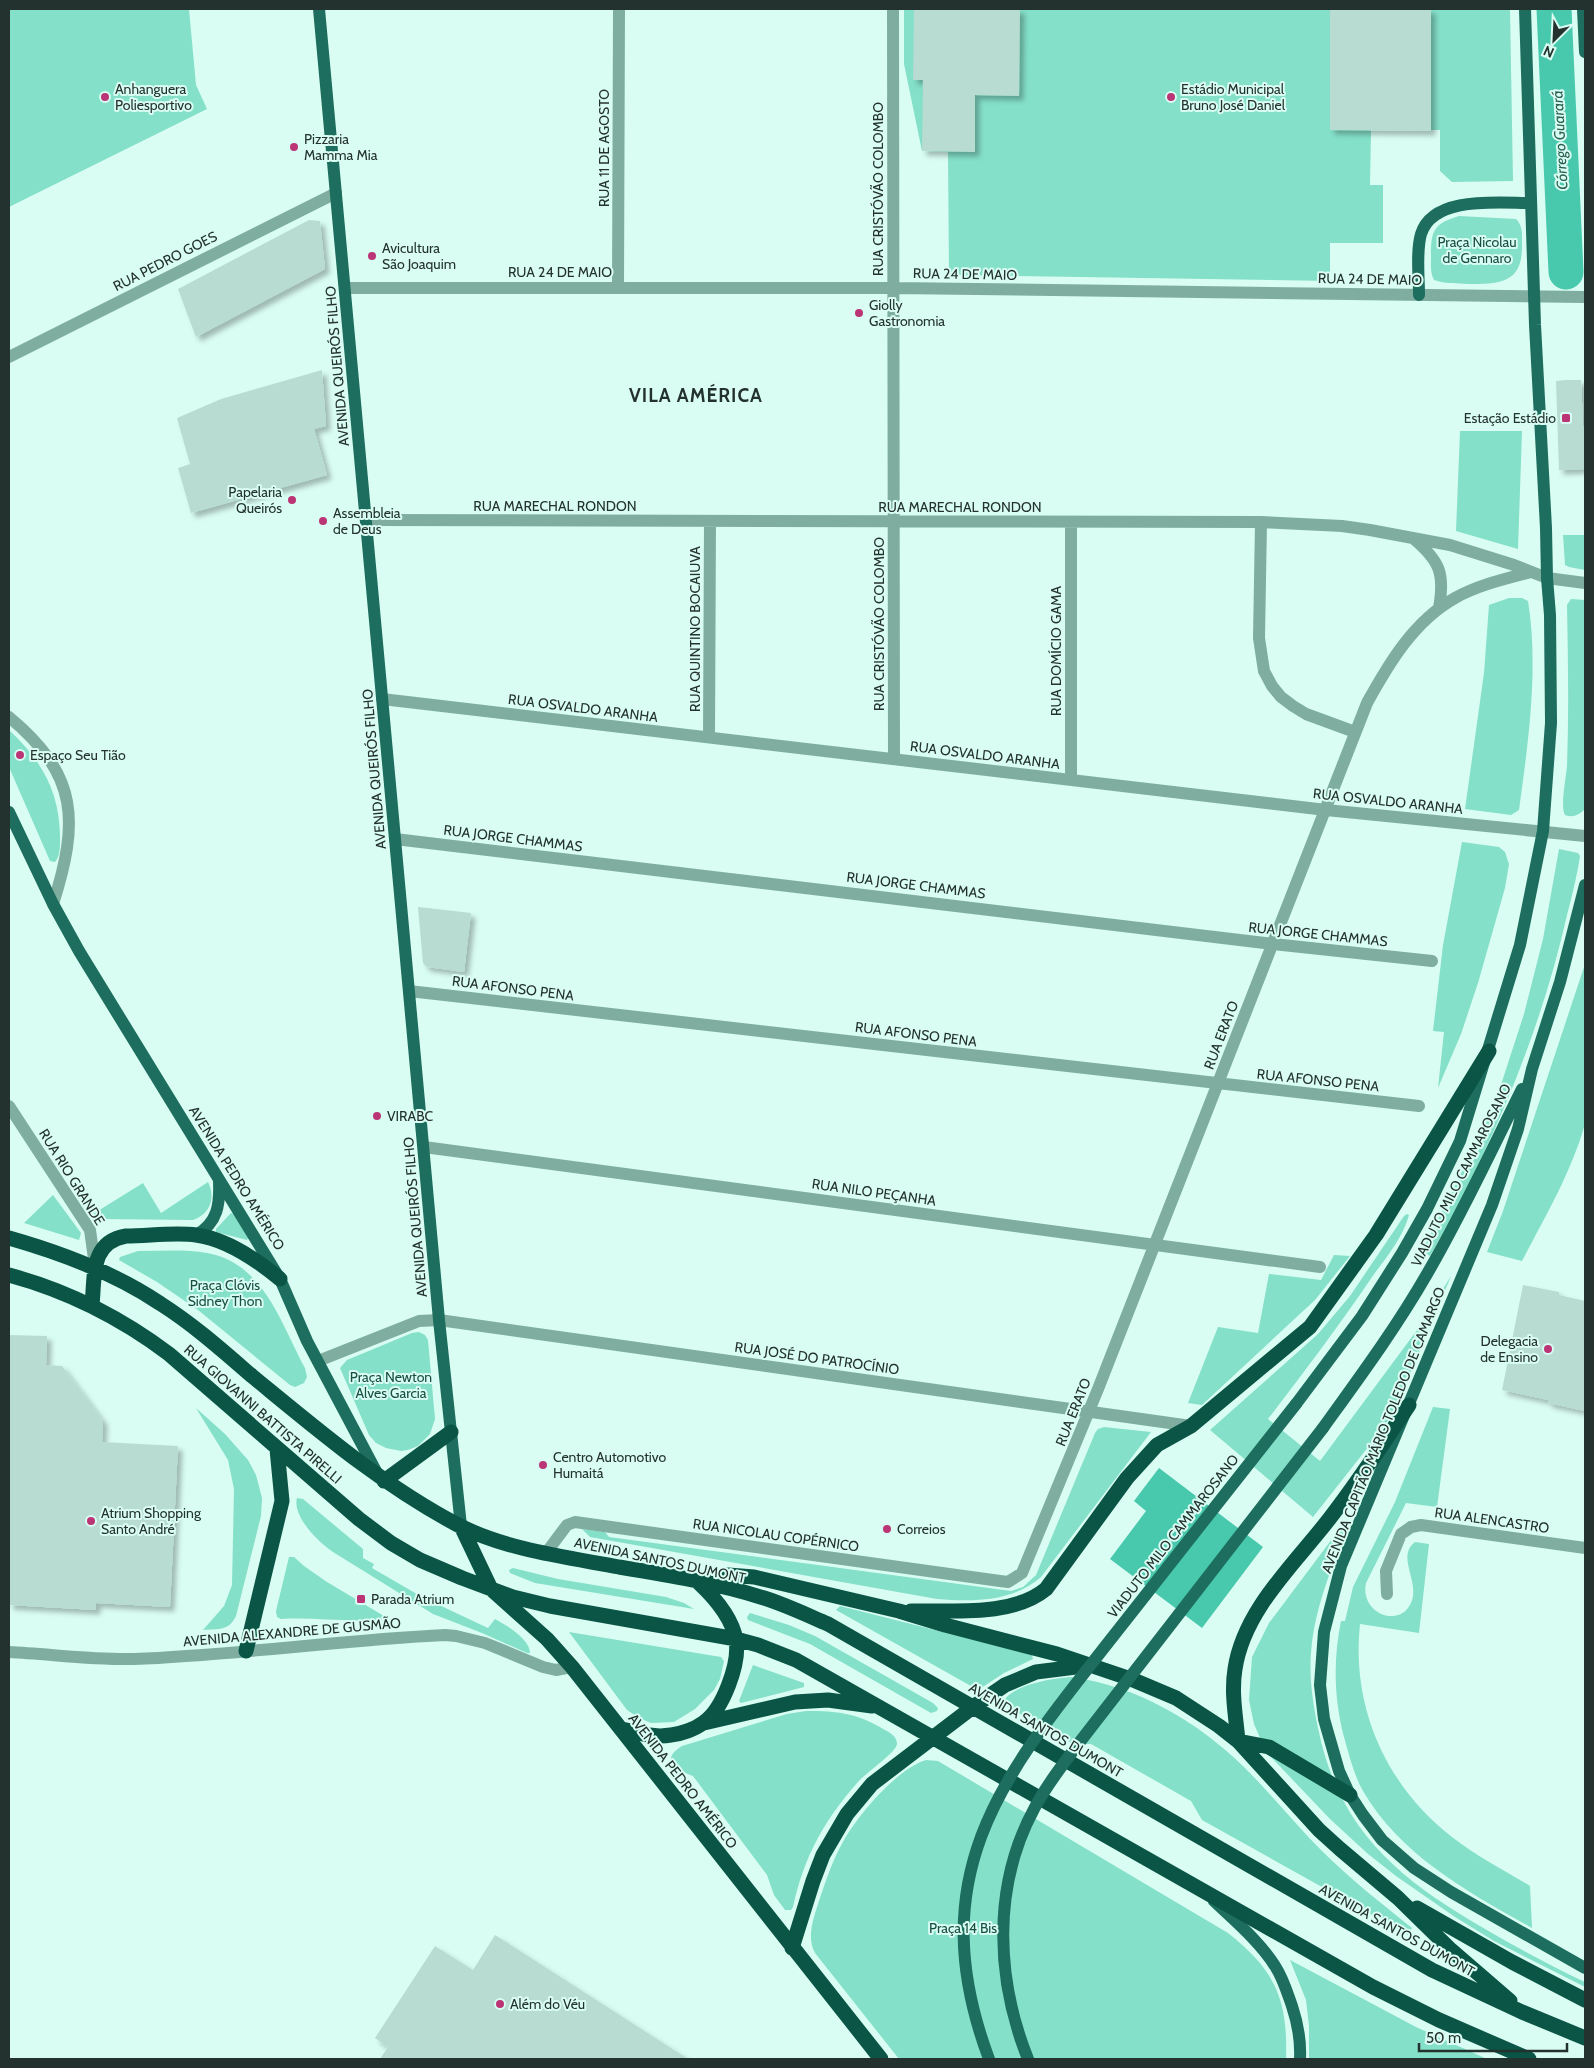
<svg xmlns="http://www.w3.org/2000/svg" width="1594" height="2068" font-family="Cabin,sans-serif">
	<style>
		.green { fill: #84e0c9 }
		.water { fill: #48c8ac }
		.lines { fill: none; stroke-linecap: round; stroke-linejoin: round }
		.river { stroke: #48c8ac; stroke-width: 35 }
		.building { fill: #b8dcd1; filter: url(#shadow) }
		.minor { stroke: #7faea1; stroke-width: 12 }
		.major { stroke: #1d6e5e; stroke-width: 12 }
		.highway { stroke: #0b5547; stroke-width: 15 }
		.major-bridge { stroke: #1d6e5e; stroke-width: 12 }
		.poi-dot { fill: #bb3475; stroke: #d9fdf2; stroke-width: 2 }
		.labels { text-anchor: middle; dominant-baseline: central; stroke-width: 4; stroke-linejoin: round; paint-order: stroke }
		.poi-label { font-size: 14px; fill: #24322f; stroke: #d9fdf2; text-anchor: start }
		.street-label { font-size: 14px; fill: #24322f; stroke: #d9fdf2 }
		.park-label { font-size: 14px; fill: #194e42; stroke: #d9fdf2 }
		.water-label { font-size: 15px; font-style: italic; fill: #2a5e51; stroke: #d9fdf2 }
		.district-label { font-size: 19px; font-weight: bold; letter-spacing: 1px; fill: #24322f; stroke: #d9fdf2 }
	</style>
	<defs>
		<filter id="shadow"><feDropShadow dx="4.5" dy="4.5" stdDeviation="2.5" flood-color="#0004"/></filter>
	</defs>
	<rect width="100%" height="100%" fill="#d9fdf2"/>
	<path class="green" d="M9 9H189L196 85 207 109 9 207Z
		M904 9H1510L1513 181 1452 182 1440 171V130H1371L1370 185H1383V243H1330V281L949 275 948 152 922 151 904 64Z
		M1459 216 1516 219C1523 226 1522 234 1522 244 1523 283 1501 284 1468 284 1457 283 1445 284 1434 280 1430 272 1431 265 1431 256 1431 231 1433 224 1459 216Z
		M1460 431H1522L1518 549 1456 531Z
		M1563 535H1585V570L1569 567 1565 565Z
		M1509 598H1522L1528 601C1539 668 1528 744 1519 810L1511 815 1465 809 1484 673 1489 605Z
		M1571 599 1585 600V809C1579 815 1573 818 1565 815 1560 807 1566 778 1567 766 1569 712 1568 659 1567 605Z
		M9 730C41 760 59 790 60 835 60 844 61 855 55 862L50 861 9 767Z
		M1462 842 1499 847 1505 852 1509 864 1505 888 1478 983 1461 1034 1438 1088 1444 1032 1433 1031 1443 945Z
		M1559 849 1578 853 1580 856C1577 876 1572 896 1567 915 1540 1035 1491 1149 1430 1256L1422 1251 1485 1126 1497 1097 1524 1014 1543 939Z
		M1585 964V1124C1571 1173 1545 1217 1522 1261L1487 1252 1503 1211Z
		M208 1182C216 1198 210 1214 193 1220L99 1219 93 1214 143 1183 161 1213Z
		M53 1195 81 1233 79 1240 24 1223Z
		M231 1213 234 1214 248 1238 247 1240 216 1232V1229Z
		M1407 1214 1409 1215C1403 1238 1385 1259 1372 1277 1339 1326 1304 1372 1268 1419L1320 1461 1423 1322 1451 1276 1394 1412 1376 1437 1313 1517 1210 1430 1318 1334 1350 1296 1404 1216Z
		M138 1251C161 1251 185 1249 207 1253 264 1263 281 1324 305 1368L307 1377 304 1383 295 1387 290 1385 198 1310 157 1282 119 1260 120 1257Z
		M1334 1255 1350 1256 1315 1300 1202 1405 1188 1403 1218 1327 1258 1333 1269 1274 1321 1280Z
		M419 1332 425 1335 428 1340 435 1419 430 1434 418 1446 408 1450 401 1451 386 1448 376 1443 369 1435 340 1368 347 1360 412 1333Z
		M1433 1407 1450 1409 1437 1507 1406 1503 1366 1583C1360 1610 1393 1627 1408 1608 1425 1586 1394 1558 1415 1542L1429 1544 1419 1633 1360 1624C1351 1707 1386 1786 1452 1837 1476 1856 1504 1870 1530 1886L1532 1928C1468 1892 1401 1856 1363 1791 1354 1775 1349 1755 1344 1737 1334 1699 1333 1660 1341 1621H1345L1353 1587 1395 1502Z
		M196 1408 225 1434 248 1460 256 1475 262 1498 261 1516 236 1616C229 1631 218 1629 203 1630L224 1606 232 1585 234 1489 228 1460Z
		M1104 1427 1151 1432 1041 1577C1012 1602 974 1602 937 1599L590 1537 582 1529 605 1532 609 1537 1011 1591 1023 1587 1036 1575 1095 1433 1098 1429Z
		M297 1498 303 1499 363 1549V1558L374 1564 372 1568 422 1597 488 1628 495 1619C506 1625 530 1639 530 1653H527L482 1633 433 1614 333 1552C319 1543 292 1516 297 1498Z
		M1347 1519C1348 1532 1338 1549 1334 1562 1323 1591 1313 1622 1311 1653 1309 1678 1313 1704 1318 1728 1339 1831 1399 1879 1485 1929 1518 1948 1551 1966 1585 1982V1987L1494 1941 1455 1917 1396 1876 1368 1854 1330 1819 1269 1755 1260 1738 1254 1724 1249 1700 1252 1657 1269 1623Z
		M289 1557H294L304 1566 327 1582 384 1616V1619C350 1623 315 1617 281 1619L277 1617 276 1611Z
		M513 1568 558 1579 666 1597 684 1603 694 1609 535 1583 510 1573 509 1570Z
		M840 1606 1030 1654 1032 1655 1033 1659 1004 1673 978 1690 836 1610Z
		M750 1613 789 1625 815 1636 933 1703 938 1708 937 1711 931 1713 810 1644 748 1620 747 1617Z
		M569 1632 721 1657 724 1661 720 1679 714 1690 695 1709 674 1722 651 1723 639 1718 627 1710Z
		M753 1665 801 1682 804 1683V1687L741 1703 739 1701Z
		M1071 1677C1137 1686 1197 1721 1244 1767 1271 1794 1295 1824 1322 1851 1350 1879 1381 1903 1412 1928L1408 1935 1202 1820 1191 1801 1091 1744H1073L1006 1706 1003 1703C1009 1685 1054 1678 1071 1677Z
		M806 1711C838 1711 857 1713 885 1730 891 1733 897 1737 897 1744 896 1753 864 1774 857 1783 823 1822 804 1857 793 1907L791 1910H785L774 1895 767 1875 693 1776C677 1770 659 1760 682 1746L787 1714Z
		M926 1760 938 1761 1228 1933C1275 1970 1288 1999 1286 2059H899L815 1953C806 1937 814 1917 819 1901 826 1880 833 1859 844 1840 859 1814 897 1769 926 1760Z
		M1290 1960 1416 2027 1487 2059H1309V2026L1306 2000Z"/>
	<path class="water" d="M1159 1468 1263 1547 1202 1628 1110 1559 1146 1511 1134 1501Z"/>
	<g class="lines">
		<path class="river" d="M1554 9 1566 272"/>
	</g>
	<path class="building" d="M914 9H1020L1019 96 975 95V152L922 151 923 80H913Z
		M1330 9H1431V131L1330 130Z
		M309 220 320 221 325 269 196 337 178 289Z
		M322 370 326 426 314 429 327 475 191 513 178 468 190 464 177 418 221 399Z
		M1566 380H1581L1585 469 1559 470 1556 381Z
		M418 907 471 913 464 972 427 967 423 963Z
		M1523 1285 1559 1292V1295L1585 1301V1411L1548 1403V1400L1502 1390Z
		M9 1335 47 1336 46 1365 62 1366 103 1421 102 1442 178 1446 170 1607 96 1603V1610L9 1605Z
		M495 1935 688 2059H380L388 2047 375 2038 435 1946 473 1970Z"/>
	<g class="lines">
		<path class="minor" d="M893 9 894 759
			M618 287 619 9
			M345 288H894L1585 297
			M9 357 336 193
			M367 520 1261 522 1342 526 1370 530 1450 545 1514 565 1547 578 1585 583
			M1261 522 1259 638 1264 671 1272 686 1281 697 1293 706 1306 714 1355 732
			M1414 539C1440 561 1445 574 1439 608
			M382 699 1326 810 1585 836
			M9 717C79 775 79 822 53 904
			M709 737 710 521
			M1071 780V522
			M395 839 1273 944 1432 961
			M409 991 1419 1106
			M9 1106 90 1230 95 1266
			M424 1147 1320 1267
			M318 1361 419 1321 439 1320 1191 1426
			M546 1553 567 1525 575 1522 1000 1581 1008 1582 1022 1573 1098 1389 1367 703C1389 663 1414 621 1455 598 1478 585 1505 579 1531 572
			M1387 1594 1386 1571 1401 1534 1411 1527 1421 1525 1585 1548
			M9 1652C50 1654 93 1660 134 1659 238 1655 341 1640 445 1635L456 1636 485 1643 543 1667 556 1670 572 1667"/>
		<path class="major" d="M319 9 439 1320 461 1526
			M1583 9 1585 52
			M1419 295C1419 276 1416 252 1421 234 1433 195 1499 203 1531 203
			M9 812 53 904 79 951 280 1279 307 1341 377 1473
			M1585 885 1560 982 1532 1069 1518 1129 1492 1205 1341 1566 1324 1632 1320 1685 1324 1719 1339 1771 1350 1795 1363 1815 1382 1840 1414 1868 1451 1892 1585 1968
			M196 1235C218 1223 220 1204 219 1181
			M1296 1404 1362 1316 1402 1253 1427 1209 1460 1141 1520 945 1543 831 1551 723 1550 615 1547 578 1546 528 1535 325 1525 9
			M1323 1428C1359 1378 1396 1328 1427 1274 1462 1214 1491 1151 1522 1089
			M1214 1901C1235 1921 1260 1942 1275 1966 1283 1978 1287 1992 1292 2006 1298 2024 1301 2040 1300 2059"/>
		<path class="highway" d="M9 1238C62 1253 115 1273 161 1304 194 1325 223 1351 252 1376 318 1430 382 1485 458 1525 507 1550 566 1557 619 1567 668 1575 717 1583 764 1598 786 1605 807 1615 828 1624L1432 1970 1522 2012 1585 2038
			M9 1275C68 1291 120 1317 169 1354L359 1519 391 1543 420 1560 462 1578 513 1597 550 1606 736 1639 758 1645 796 1660 1373 1987 1439 2020 1529 2059
			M92 1305C95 1276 90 1242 126 1236 148 1236 175 1232 196 1235 227 1239 257 1260 280 1279
			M384 1481 451 1432
			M461 1526 491 1589 547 1639 572 1667 881 2059
			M702 1580 728 1575 754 1577 899 1611 945 1625 1057 1654 1131 1679 1176 1698 1219 1726 1238 1741 1319 1830 1340 1849 1398 1898 1451 1950 1510 2001
			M911 1611C953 1610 1012 1617 1046 1589L1127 1478 1157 1445 1191 1426 1310 1327 1376 1235 1489 1051
			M246 1651 282 1501 277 1449
			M704 1723 795 1702 828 1700 872 1706
			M622 1729C638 1733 654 1738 671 1735 681 1734 695 1729 703 1723 723 1710 740 1663 736 1640 732 1617 715 1598 699 1583
			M1238 1741C1236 1717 1231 1693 1235 1669 1244 1608 1298 1561 1333 1514 1360 1479 1384 1442 1409 1405
			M1238 1741 1269 1747 1350 1795
			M1417 1908 1512 1962 1585 2000
			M792 1948 813 1881 823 1855 847 1814 872 1784 973 1707 1005 1685 1036 1672 1084 1666"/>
		<path class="major-bridge" d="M989 2059C917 1866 1010 1768 1122 1625 1180 1551 1238 1478 1296 1404
			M1028 2059C996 1979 992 1887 1034 1809 1046 1786 1063 1764 1079 1743L1323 1428"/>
	</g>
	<g class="poi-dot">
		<circle cx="105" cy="97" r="5"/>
		<circle cx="1171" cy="97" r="5"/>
		<circle cx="294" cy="147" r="5"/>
		<circle cx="372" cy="256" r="5"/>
		<circle cx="859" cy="313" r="5"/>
		<rect x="1561" y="413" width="10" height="10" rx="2.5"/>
		<circle cx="292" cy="500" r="5"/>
		<circle cx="323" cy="521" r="5"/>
		<circle cx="20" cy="755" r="5"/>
		<circle cx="377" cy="1116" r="5"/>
		<circle cx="1548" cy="1349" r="5"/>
		<circle cx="543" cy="1465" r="5"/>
		<circle cx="91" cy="1521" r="5"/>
		<circle cx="887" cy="1529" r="5"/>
		<rect x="356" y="1594" width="10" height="10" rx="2.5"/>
		<circle cx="500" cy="2004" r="5"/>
	</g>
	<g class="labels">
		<g class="poi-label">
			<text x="115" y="89">Anhanguera<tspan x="115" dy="16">Poliesportivo</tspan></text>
			<text x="1181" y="89">Estádio Municipal<tspan x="1181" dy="16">Bruno José Daniel</tspan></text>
			<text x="304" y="139">Pizzaria<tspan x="304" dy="16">Mamma Mia</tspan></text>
			<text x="382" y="248">Avicultura<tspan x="382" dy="16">São Joaquim</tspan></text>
			<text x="869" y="305">Giolly<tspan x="869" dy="16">Gastronomia</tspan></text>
			<text x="1556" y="418" text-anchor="end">Estação Estádio</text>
			<text x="282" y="492" text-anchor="end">Papelaria<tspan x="282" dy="16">Queirós</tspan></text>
			<text x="333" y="513">Assembleia<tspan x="333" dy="16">de Deus</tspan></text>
			<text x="30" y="755">Espaço Seu Tião</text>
			<text x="387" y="1116">VIRABC</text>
			<text x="1538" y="1341" text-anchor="end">Delegacia<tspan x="1538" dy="16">de Ensino</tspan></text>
			<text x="553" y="1457">Centro Automotivo<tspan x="553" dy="16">Humaitá</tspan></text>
			<text x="101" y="1513">Atrium Shopping<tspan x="101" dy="16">Santo André</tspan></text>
			<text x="897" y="1529">Correios</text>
			<text x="371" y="1599">Parada Atrium</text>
			<text x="510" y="2004">Além do Véu</text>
		</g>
		<g class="street-label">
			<text transform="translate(604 148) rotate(-90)">RUA 11 DE AGOSTO</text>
			<text transform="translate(878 189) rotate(-90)">RUA CRISTÓVÃO COLOMBO</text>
			<text transform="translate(165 261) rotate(-27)">RUA PEDRO GOES</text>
			<text x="560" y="272">RUA 24 DE MAIO</text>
			<text transform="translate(965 274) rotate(1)">RUA 24 DE MAIO</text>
			<text transform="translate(1370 279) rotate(1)">RUA 24 DE MAIO</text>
			<text transform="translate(337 366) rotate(-95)">AVENIDA QUEIRÓS FILHO</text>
			<text x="555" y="506">RUA MARECHAL RONDON</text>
			<text x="960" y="507">RUA MARECHAL RONDON</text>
			<text transform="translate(879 624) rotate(-90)">RUA CRISTÓVÃO COLOMBO</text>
			<text transform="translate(695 629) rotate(-90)">RUA QUINTINO BOCAIUVA</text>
			<text transform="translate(1056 651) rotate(-90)">RUA DOMÍCIO GAMA</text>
			<text transform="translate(583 708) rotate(7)">RUA OSVALDO ARANHA</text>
			<text transform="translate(985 755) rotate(7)">RUA OSVALDO ARANHA</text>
			<text transform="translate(374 769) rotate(-95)">AVENIDA QUEIRÓS FILHO</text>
			<text transform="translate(1388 801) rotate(6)">RUA OSVALDO ARANHA</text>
			<text transform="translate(513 838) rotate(7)">RUA JORGE CHAMMAS</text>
			<text transform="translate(916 885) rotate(7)">RUA JORGE CHAMMAS</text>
			<text transform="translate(1318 934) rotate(6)">RUA JORGE CHAMMAS</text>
			<text transform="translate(513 988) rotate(7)">RUA AFONSO PENA</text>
			<text transform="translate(916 1034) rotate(7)">RUA AFONSO PENA</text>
			<text transform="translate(1221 1035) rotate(-69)">RUA ERATO</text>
			<text transform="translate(1318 1080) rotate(6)">RUA AFONSO PENA</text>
			<text transform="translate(1461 1175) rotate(-63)">VIADUTO MILO CAMMAROSANO</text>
			<text transform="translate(72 1177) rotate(58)">RUA RIO GRANDE</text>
			<text transform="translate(237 1178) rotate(58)">AVENIDA PEDRO AMÉRICO</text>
			<text transform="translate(874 1192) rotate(8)">RUA NILO PEÇANHA</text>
			<text transform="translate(415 1217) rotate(-95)">AVENIDA QUEIRÓS FILHO</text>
			<text transform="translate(817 1358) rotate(8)">RUA JOSÉ DO PATROCÍNIO</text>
			<text transform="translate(1073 1412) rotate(-68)">RUA ERATO</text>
			<text transform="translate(263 1414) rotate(41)">RUA GIOVANNI BATTISTA PIRELLI</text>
			<text transform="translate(1383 1430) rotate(-68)">AVENIDA CAPITÃO MÁRIO TOLEDO DE CAMARGO</text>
			<text transform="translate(1492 1520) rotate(8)">RUA ALENCASTRO</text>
			<text transform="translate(776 1535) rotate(8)">RUA NICOLAU COPÉRNICO</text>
			<text transform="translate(1173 1536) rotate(-52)">VIADUTO MILO CAMMAROSANO</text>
			<text transform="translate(660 1560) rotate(12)">AVENIDA SANTOS DUMONT</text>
			<text transform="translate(292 1632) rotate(-5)">AVENIDA ALEXANDRE DE GUSMÃO</text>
			<text transform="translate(1046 1730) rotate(30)">AVENIDA SANTOS DUMONT</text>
			<text transform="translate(683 1781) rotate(52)">AVENIDA PEDRO AMÉRICO</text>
			<text transform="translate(1397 1930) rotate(29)">AVENIDA SANTOS DUMONT</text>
		</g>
		<g class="park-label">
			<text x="1477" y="242">Praça Nicolau<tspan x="1477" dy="16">de Gennaro</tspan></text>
			<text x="225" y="1285">Praça Clóvis<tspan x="225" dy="16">Sidney Thon</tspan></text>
			<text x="391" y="1377">Praça Newton<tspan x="391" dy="16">Alves Garcia</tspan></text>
			<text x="963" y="1928">Praça 14 Bis</text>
		</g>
		<g class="water-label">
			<text transform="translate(1560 140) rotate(-93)">Córrego Guarará</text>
		</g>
		<g class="district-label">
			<text x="696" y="395">VILA AMÉRICA</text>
		</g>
	</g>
	<rect width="1594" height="2068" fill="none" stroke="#24322f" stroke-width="20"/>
	<g transform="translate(1554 40) rotate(204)" stroke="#d9fdf2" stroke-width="4" paint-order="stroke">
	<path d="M0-4L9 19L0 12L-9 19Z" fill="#24322f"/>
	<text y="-8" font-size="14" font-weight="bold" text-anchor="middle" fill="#24322f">N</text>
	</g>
	<path d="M1419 2043v8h148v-8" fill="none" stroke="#24322f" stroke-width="2.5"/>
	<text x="1426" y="2043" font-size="15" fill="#24322f" stroke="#d9fdf2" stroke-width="4" paint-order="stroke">50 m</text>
</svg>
